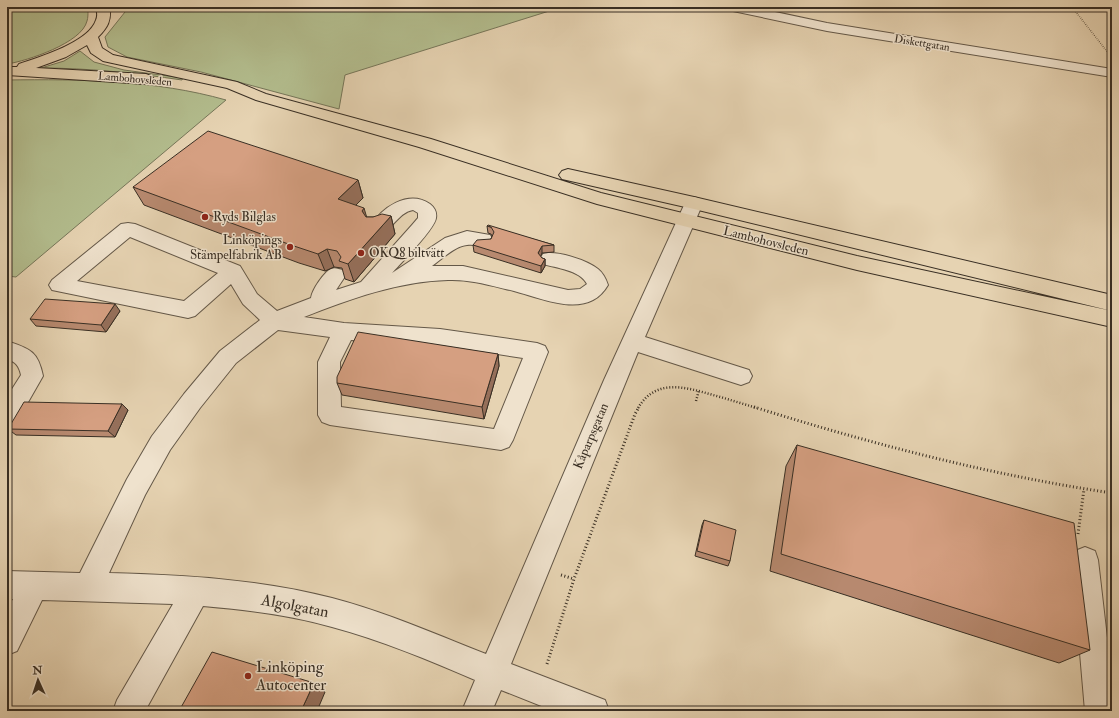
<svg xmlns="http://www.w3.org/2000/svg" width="1119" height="718" font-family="'IM FELL Double Pica',serif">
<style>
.green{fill:#b3bd8e;stroke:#767659}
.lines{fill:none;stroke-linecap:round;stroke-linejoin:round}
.minor-casing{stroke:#645848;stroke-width:2}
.major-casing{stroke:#392f24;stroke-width:2}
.path-far2{stroke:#392f24;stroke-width:1.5;stroke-dasharray:0.5 1.5;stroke-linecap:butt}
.path-far1{stroke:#392f24;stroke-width:2.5;stroke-dasharray:1 2;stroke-linecap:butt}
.path{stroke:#392f24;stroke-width:3;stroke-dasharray:1 2.5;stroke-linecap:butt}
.minor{fill:#efe2cd;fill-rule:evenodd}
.major{fill:#e6d3b2;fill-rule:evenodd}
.wall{fill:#b7896f;stroke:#392f24}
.shaded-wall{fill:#956f5a;stroke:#392f24}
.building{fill:#d59f81;stroke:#392f24}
.poi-dot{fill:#8f2418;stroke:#efe2cd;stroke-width:1.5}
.labels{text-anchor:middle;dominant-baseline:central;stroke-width:3;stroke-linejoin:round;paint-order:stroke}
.far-street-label{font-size:11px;fill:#392f24;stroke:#efe2cd}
.poi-label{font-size:13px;fill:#392f24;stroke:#efe2cd;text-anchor:start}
.street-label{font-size:13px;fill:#392f24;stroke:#efe2cd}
.near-street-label{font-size:16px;fill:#392f24;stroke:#efe2cd}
.near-poi-label{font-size:16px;fill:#392f24;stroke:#efe2cd;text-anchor:start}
</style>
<rect width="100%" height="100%" fill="#e6d3b2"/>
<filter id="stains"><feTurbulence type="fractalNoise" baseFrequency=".005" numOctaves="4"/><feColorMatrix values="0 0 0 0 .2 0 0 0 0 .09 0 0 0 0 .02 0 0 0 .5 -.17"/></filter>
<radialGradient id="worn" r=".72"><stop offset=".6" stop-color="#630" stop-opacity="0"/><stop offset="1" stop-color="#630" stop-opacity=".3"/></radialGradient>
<path class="green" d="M7 7H84L88 11C88 14 88 18 87 21 82 43 27 61 7 64Z
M129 7H562L345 75 339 109 201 72 127 57 108 47 105 37Z
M80 51 94 62 124 70 183 78 182 80C135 73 88 68 41 68L64 61Z
M7 80C81 79 155 80 226 100L16 277 7 276Z"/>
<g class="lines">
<defs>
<path id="minor" d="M726 7H752L827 23 1112 69V77L827 31 733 11 728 10Z
M694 197 700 199 703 203 645 337 749 370 752 376 749 382 741 385 638 352 511 664 605 700 609 711H554L501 690 492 711H462L475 680C428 660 381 640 332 627 290 615 247 610 203 606L145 711H113L117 700 173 604 42 600 17 651 7 655V610L13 599H7V571L80 573 127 479 152 436 184 394 220 351 260 320 243 304 231 284 195 316 188 318 52 290 49 285 52 280 121 224 128 223 135 224 240 266 257 294 277 311 311 298C312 290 324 272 331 269 335 267 338 269 343 270L346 275 336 290 361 282 412 225 418 218V213L413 210C395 213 391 238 371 233L369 228C381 208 408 189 430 204 435 208 437 212 436 218 435 229 401 263 392 273L445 238 467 231 490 235 493 240 490 245C482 247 475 244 467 245 455 246 442 259 432 266H463L568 290 580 289 587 284C580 270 556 268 543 264L540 259 543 254C556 250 587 260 598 269 603 273 606 279 608 285 588 320 544 299 514 291 493 286 470 279 448 280 399 281 350 299 304 317L344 323 440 329 537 343 545 346 548 352 513 440 509 447 501 450 330 425 322 422 318 415V362L330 337 278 330 236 363 200 408 170 450 145 495 109 573C183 575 259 579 332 598 385 612 435 634 486 654L604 380 685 203 688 199ZM130 237 218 273 184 301 77 281ZM351 340 440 345 523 358 494 429 341 407 340 362Z
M7 341C30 349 38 351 43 376L15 425 7 428V397L21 375C19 366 16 362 7 359Z
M1085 547 1095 551 1098 560 1112 681V711H1085L1072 560 1075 551Z"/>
<path id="major" d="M96 7H110C111 21 108 27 98 37L102 48 113 55 237 82 266 94 431 139 601 193 857 256 1112 311V327L857 270 597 204 419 147 256 100 227 88 103 61 91 53 87 45 66 57 36 68 146 74 151 76 154 79 151 82 146 84 7 75V67H17L19 64C40 57 89 42 96 20 98 16 97 11 96 7Z
M568 169 694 197 1112 295V311L694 209 562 179 559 175 562 171Z"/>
</defs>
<use href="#minor" class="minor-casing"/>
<use href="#major" class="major-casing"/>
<path class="path-far2" d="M1072 7 1109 54"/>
<path class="path-far1" d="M696 401 699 390
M638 408C656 378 685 387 713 395 728 399 743 404 757 408"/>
<path class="path" d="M754 407C872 444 990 475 1112 493
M1078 534 1084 489
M561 575 574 579
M547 664 574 579 635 414 639 407"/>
<use href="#minor" class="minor"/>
<use href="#major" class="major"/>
</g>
<path class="wall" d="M358 180 363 198 356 205 367 217H373L391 216 395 234 354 282 345 279 342 268 334 267 325 271 299 263 144 205 133 187Z
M487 226 554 245V252L542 253 540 256 542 258 545 259V266L541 273 474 252 473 245 491 239 492 236 491 234 488 233Z
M120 311 106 332 36 326 30 319Z
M498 354 499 366 484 419 342 395 337 383Z
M122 404 128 410 115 437 16 435 8 429Z
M797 445 1090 650 1059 663 770 571 786 466Z
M704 520 730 561 728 566 695 556 702 525Z"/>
<path class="shaded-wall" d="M358 180 363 198 344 217 338 199Z
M364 208 369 225 362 211Z
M391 216 395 234 354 282 348 264Z
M542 246V253L539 260 538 253Z
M327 249 334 267 325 271 318 254Z
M545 259V266L541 273V266Z
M115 304 120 311 106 332 101 325Z
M498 354 499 366 484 419 482 407Z
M122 404 128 410 115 437 108 431Z
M314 683 325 692 317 711H301Z"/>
<path class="building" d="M208 131 358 180 338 199 364 208 362 211 366 217H373L382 214 391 216 348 264 339 261 341 257 337 251 327 249 318 254 291 245 133 187Z
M488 225 554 245 542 246 538 253 542 258 545 259 541 266 473 245 477 240 491 239 494 232 491 227 487 226Z
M45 299 115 304 101 325 30 319Z
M358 332 498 354 482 407 337 383V377Z
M24 402 122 404 108 431 8 429Z
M797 445 1074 523 1090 650 781 554Z
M704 520 736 530 730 561 697 551Z
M212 652 314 683 301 711H179Z"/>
<g class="poi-dot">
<circle cx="205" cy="217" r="4"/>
<circle cx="290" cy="247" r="4"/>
<circle cx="361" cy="253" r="4"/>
<circle cx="248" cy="676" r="4"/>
</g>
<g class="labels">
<g class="far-street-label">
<text transform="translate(922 43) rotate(9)">Diskettgatan</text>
<text transform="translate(135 79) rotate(5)">Lambohovsleden</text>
</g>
<g class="poi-label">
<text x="213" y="217">Ryds Bilglas</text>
<text x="282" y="240" text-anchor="end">Linköpings<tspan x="282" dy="15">Stämpelfabrik AB</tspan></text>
<text x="369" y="253">OKQ8 biltvätt</text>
</g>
<g class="street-label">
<text transform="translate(766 241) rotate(14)">Lambohovsleden</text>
<text transform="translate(591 436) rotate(-67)">Kåparpsgatan</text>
</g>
<g class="near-street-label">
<text transform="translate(295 606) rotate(11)">Algolgatan</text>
</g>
<g class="near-poi-label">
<text x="256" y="667">Linköping<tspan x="256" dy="18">Autocenter</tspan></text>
</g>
</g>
<rect width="1119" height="718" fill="none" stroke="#e6d3b2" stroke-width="24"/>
<rect x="8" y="8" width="1103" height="702" fill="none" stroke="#392f24" stroke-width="2"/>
<rect x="12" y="12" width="1095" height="694" fill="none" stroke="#392f24"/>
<g transform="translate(38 680) rotate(357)" stroke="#efe2cd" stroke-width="3" paint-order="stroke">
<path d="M0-3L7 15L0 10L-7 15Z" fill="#392f24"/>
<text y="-6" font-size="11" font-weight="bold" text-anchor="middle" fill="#392f24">N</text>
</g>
<rect width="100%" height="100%" filter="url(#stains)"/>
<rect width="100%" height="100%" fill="url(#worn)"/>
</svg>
